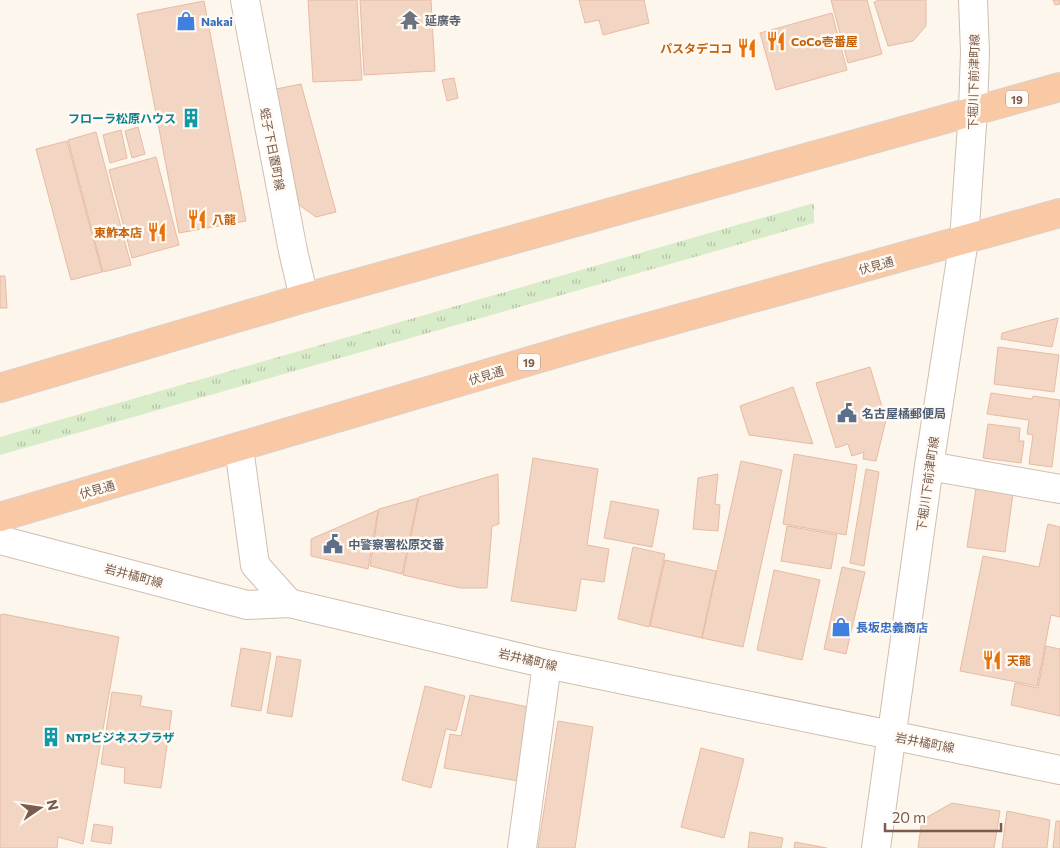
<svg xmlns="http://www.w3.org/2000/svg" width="1060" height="848" font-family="Commissioner,'Noto Sans JP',sans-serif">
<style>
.grass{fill:url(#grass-tufts)}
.building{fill:#f3d5c3;stroke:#e6bba3}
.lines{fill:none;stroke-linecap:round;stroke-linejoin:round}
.minor-casing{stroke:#d1beb0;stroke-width:30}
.tertiary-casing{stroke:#d1beb0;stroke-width:30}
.trunk-casing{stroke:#dad1cd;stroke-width:30}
.minor{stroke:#fff;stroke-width:28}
.tertiary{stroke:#fff;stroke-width:28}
.trunk{stroke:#f9c8a4;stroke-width:28}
.labels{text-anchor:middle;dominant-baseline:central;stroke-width:5;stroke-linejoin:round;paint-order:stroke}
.shield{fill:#fffaf3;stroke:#a28b7f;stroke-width:1}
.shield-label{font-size:11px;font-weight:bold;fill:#7a5c4d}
.worship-label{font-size:12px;font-weight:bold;fill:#5b616d;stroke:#fffaf3;text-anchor:start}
.shop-label{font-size:12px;font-weight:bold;fill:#366cbe;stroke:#fffaf3;text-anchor:start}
.food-label{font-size:12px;font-weight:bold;fill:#c56008;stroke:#fffaf3;text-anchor:start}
.street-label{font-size:12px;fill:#7a5c4d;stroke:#fffaf3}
.culture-label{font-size:12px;font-weight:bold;fill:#0d838f;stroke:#fffaf3;text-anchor:end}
.service-label{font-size:12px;font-weight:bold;fill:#4e5e75;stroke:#fffaf3;text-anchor:start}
</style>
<defs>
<pattern id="grass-tufts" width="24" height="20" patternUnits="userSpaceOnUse" patternTransform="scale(1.25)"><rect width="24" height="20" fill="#d8ecc9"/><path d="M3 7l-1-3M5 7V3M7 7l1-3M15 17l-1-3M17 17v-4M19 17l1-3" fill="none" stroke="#b4c2a5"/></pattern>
</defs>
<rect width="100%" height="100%" fill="#fdf6ec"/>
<path class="grass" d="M814 203V223L0 455V437Z"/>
<path class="building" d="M308 0H357L362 80 313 82Z
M360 0H431L435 71 364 75Z
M579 0H644L649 23 603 35 599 20 585 23Z
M831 0H867L882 54 848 63Z
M879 0H926V26L913 41 888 46 874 2Z
M1053 0H1060V4L1055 5Z
M204 1 246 221 179 233 137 14Z
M832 13 847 70 776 90 760 33Z
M454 78 458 98 447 101 442 80Z
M301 84 336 212 316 217 299 205 276 89Z
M138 127 145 154 132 158 125 131Z
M121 130 127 158 110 163 103 135Z
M96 132 131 265 103 272 68 140Z
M67 141 102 272 71 280 36 149Z
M156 157 179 245 132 258 109 170Z
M0 276H5L7 308H0Z
M1058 318 1052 347 1001 339 1002 333Z
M998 347 1059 355 1054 392 994 384Z
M870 367 886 420 876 461 863 459 864 452 852 456 848 444 836 448 816 383Z
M793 387 813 444 749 435 740 406Z
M991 393 1032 399 1033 396 1060 400 1052 467 1029 464 1033 435 1027 434 1029 420 987 414Z
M988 424 1020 428 1019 441H1024L1021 463 983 458Z
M794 454 857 465 846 535 783 524Z
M533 458 598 469 587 545 609 549 604 582 581 579 576 611 511 601Z
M741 461 782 470 743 647 702 638Z
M866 469 879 472 864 566 850 563Z
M498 474 499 524 492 526 487 588H460L403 575 419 497Z
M718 474 715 504 720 505 718 531 693 529 698 478Z
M976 488 1013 494 1005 552 967 547Z
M418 498 402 574 370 566 379 509Z
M611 501 659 510 652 547 604 538Z
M378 510 368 569 311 556V539Z
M1048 524 1060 527V617L1051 615 1037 686 960 671 983 556 1039 567Z
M787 526 837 535 831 569 781 561Z
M633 547 665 554 649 627 618 619Z
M665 560 716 571 702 638 650 626Z
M842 567 865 572 846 654 824 649Z
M774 570 820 580 802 660 757 650Z
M3 614 119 637 83 844 58 837 57 848H0V615Z
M1046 646 1060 649V716L1011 705 1015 683 1038 688Z
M241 648 271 653 261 711 231 706Z
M277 656 301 660 292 717 267 713Z
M425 686 465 696 456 731 446 729 431 788 402 780Z
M112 692 142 696 140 706 172 711 161 788 124 783 125 768 101 764Z
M470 695 528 707 518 781 444 768 450 734 461 736Z
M558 721 593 727 575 848H538Z
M701 748 744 759 724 838 681 827Z
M952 803 1000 811 994 848H918L922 820Z
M1007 811 1050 820 1047 848H1002Z
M1056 821H1060V848H1053Z
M94 824 113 827 111 844 91 841Z
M750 832 783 838 781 848H748Z
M795 842 827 848H794Z"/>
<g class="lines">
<defs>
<path id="minor" d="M245 0 293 251 304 298
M239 448 255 565 289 603
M929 466 1060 489
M522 848 547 664"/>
<path id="tertiary" d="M0 540 247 605 289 603 547 664 1060 770
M876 848 929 466 964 240 973 111 975 52 973 0"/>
<path id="trunk" d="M0 388 304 298 1060 87
M0 517 598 341 1060 213"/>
</defs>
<use href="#minor" class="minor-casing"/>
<use href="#tertiary" class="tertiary-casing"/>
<use href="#trunk" class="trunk-casing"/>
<use href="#minor" class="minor"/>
<use href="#tertiary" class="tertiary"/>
<use href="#trunk" class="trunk"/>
</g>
<defs>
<symbol id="temple-bare" viewBox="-9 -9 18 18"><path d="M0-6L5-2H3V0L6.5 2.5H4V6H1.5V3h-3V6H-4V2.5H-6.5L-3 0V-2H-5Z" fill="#6b7280" stroke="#fffaf3" stroke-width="2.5" paint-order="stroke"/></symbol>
<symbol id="shop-bare" viewBox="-9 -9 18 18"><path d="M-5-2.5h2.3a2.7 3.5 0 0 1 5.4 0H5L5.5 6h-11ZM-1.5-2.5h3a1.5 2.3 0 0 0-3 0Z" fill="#3f7fe0" stroke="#fffaf3" stroke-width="2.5" paint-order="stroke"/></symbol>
<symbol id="restaurant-bare" viewBox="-9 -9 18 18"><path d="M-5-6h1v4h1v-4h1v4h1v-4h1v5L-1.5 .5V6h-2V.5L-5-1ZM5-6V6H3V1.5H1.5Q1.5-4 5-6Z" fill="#e8710a" stroke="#fffaf3" stroke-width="2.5" paint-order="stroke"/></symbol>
<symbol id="building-bare" viewBox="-9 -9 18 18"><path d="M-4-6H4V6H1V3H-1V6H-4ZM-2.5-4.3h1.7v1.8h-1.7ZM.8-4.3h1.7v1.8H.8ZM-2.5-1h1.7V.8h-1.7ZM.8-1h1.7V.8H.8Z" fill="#0f9aa8" stroke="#fffaf3" stroke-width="2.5" paint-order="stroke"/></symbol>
<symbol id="civic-bare" viewBox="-9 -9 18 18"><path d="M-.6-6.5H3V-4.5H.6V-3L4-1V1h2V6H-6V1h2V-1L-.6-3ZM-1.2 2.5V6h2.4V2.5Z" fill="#5c6f8a" stroke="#fffaf3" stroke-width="2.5" paint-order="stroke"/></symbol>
</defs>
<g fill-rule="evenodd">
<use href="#temple-bare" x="396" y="6" width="28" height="28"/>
<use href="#shop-bare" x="172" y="7" width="28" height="28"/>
<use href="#restaurant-bare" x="762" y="27" width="28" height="28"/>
<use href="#restaurant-bare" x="733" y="34" width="28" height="28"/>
<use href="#building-bare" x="177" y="104" width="28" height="28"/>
<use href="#restaurant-bare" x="183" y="205" width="28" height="28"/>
<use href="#restaurant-bare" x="143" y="218" width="28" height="28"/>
<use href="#civic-bare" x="833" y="399" width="28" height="28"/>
<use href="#civic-bare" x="319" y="530" width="28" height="28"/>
<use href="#shop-bare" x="827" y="613" width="28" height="28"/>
<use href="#restaurant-bare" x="978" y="646" width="28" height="28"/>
<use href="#building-bare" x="37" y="723" width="28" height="28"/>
</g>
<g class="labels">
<g class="shield">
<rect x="1006" y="90.5" width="22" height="17" rx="4"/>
<rect x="518" y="353.5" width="22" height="17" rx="4"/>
</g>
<g class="shield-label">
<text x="1017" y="99">19</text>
<text x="529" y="362">19</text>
</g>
<g class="worship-label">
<text x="425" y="20">延廣寺</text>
</g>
<g class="shop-label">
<text x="201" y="21">Nakai</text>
<text x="856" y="627">長坂忠義商店</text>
</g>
<g class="food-label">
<text x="791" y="41">CoCo壱番屋</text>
<text x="732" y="48" text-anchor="end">パスタデココ</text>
<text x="212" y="219">八龍</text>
<text x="142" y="232" text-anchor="end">東鮓本店</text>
<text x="1007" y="660">天龍</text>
</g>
<g class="street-label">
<text transform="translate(973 82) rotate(-89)">下堀川下前津町線</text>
<text transform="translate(273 149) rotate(79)">蛭子下日置町線</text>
<text transform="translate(876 265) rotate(-15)">伏見通</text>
<text transform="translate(486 375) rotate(-17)">伏見通</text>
<text transform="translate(927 484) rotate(-82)">下堀川下前津町線</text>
<text transform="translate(97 489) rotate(-16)">伏見通</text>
<text transform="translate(134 575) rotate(15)">岩井橘町線</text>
<text transform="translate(528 659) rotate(13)">岩井橘町線</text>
<text transform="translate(925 742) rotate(11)">岩井橘町線</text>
</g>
<g class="culture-label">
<text x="176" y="118">フローラ松原ハウス</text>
<text x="66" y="737" text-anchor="start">NTPビジネスプラザ</text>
</g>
<g class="service-label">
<text x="862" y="413">名古屋橘郵便局</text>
<text x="348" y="544">中警察署松原交番</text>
</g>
</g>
<g transform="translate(40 808) rotate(77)" stroke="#fffaf3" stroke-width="4" paint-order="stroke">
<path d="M0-4L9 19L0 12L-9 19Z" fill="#7a5c4d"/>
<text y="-8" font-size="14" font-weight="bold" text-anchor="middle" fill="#7a5c4d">N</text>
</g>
<path d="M885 823v8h116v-8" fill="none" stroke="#7a5c4d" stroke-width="2.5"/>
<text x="892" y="823" font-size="15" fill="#7a5c4d" stroke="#fffaf3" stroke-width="4" paint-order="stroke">20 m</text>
</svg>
